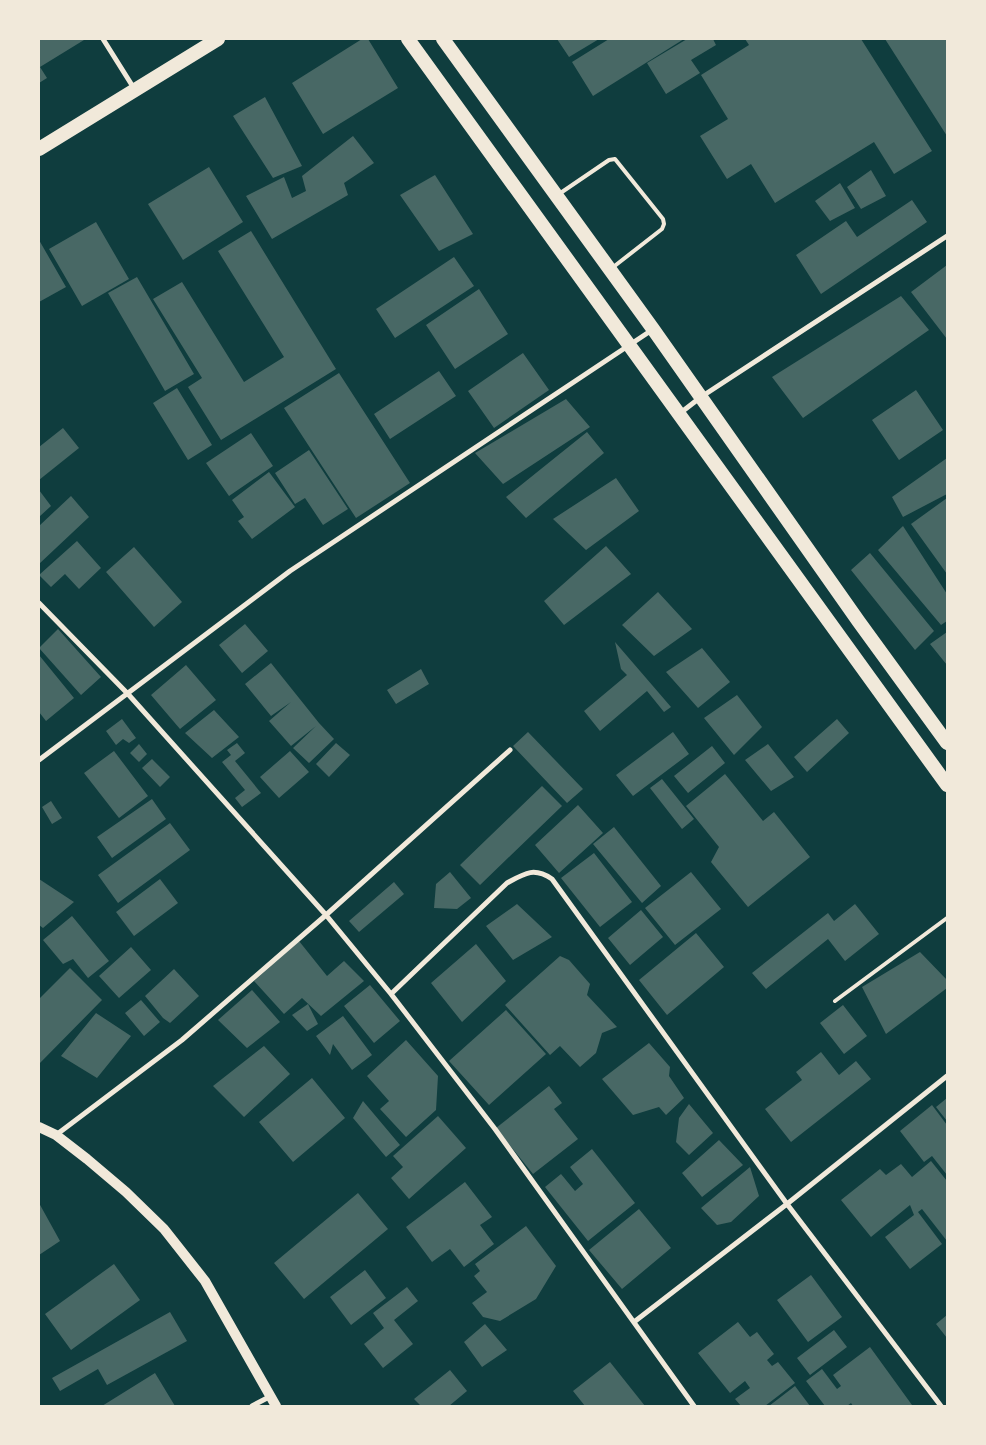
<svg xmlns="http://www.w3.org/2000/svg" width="986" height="1445" font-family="Merriweather,serif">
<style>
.building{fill:#486865}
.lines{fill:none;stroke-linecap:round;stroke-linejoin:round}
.service{stroke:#f1e9da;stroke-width:4}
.minor{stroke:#f1e9da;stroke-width:5}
.secondary{stroke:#f1e9da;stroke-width:10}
.trunk{stroke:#f1e9da;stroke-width:14}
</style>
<rect width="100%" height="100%" fill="#0f3d3e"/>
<path class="building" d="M39 39H83L84 40 40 67 47 78 39 83Z
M362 39H368L398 88 323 134 292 83Z
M557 39H599L569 57Z
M609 39H684L593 96 572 62Z
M687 39H713L716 45 691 60 700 73 666 94 647 63Z
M745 39H861L932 151 894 174 874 142 775 203 751 164 727 179 700 136 728 119 701 75 749 45Z
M885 39H947V136Z
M265 97 302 166 273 178 233 116Z
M353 136 374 163 344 183 348 195 272 239 246 196 284 177 292 198 306 191 302 176Z
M209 167 243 222 183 260 148 204Z
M871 170 886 196 861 209 847 187Z
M435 175 473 234 439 251 400 195Z
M840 183 855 208 830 221 815 201Z
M912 200 927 222 821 294 796 255 846 221 857 237Z
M96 222 129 279 82 306 49 249Z
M251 231 336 369 221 440 188 387 202 378 153 299 182 282 244 382 284 357 218 251Z
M39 240 66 287 39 302Z
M454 257 474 286 395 338 376 309Z
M947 265V339L911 292Z
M137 277 194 374 165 391 108 293Z
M479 289 508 334 455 369 426 325Z
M901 296 929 330 803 418 772 377Z
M523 353 549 390 494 428 468 391Z
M439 371 456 396 390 439 374 414Z
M339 373 410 483 356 518 284 408Z
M177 388 212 445 188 460 153 403Z
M916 390 943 430 899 460 872 420Z
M566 399 590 427 503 484 475 453Z
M63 428 79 448 39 480V447Z
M587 432 604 453 526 518 506 497Z
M251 433 273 466 229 496 206 463Z
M309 450 348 509 323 525 305 498 295 504 275 473Z
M947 458V494L903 517 892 497Z
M269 472 295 507 252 539 238 521 244 517 232 500Z
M616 478 639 511 586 550 553 519Z
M39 490 51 506 39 517Z
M71 496 89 517 39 564V526Z
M947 498V574L911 524Z
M903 526 947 594V621L941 625 878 550Z
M77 541 101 568 79 589 65 574 51 587 39 575Z
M606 546 631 574 564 625 544 601Z
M134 547 182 602 154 627 106 572Z
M870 553 934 631 915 650 851 570Z
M658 592 692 629 654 656 622 625Z
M245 624 268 651 242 673 219 645Z
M58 629 101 677 81 695 39 648Z
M947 632V665L930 644Z
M615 642 671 707 664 712 647 691 600 731 584 711 627 675 621 669Z
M702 648 730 682 698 708 666 672Z
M39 655 74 698 46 721 39 712Z
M271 663 319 723 334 739 309 763 293 748 316 726 291 746 269 721 291 702 271 716 245 684Z
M186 665 216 700 180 729 151 695Z
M421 669 429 684 396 704 387 690Z
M737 695 762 727 734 755 704 718Z
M214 710 239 737 212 758 185 733Z
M122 719 136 738 129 743 123 739 116 745 106 731Z
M837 719 849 733 807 772 794 757Z
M528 732 583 789 567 803 513 746Z
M673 732 689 754 633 796 616 775Z
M237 743 245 753 235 761 261 793 242 807 235 798 245 790 222 762 231 755 227 750Z
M336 743 350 755 329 777 316 764Z
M139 744 147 754 139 762 130 753Z
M768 744 794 777 771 791 745 760Z
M712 746 725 763 688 793 674 776Z
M114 751 148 796 119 818 84 773Z
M290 751 309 772 279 798 260 777Z
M152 759 170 777 160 787 142 768Z
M725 774 763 821 774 812 810 857 748 907 711 862 719 847 686 806Z
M662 779 694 819 682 829 650 788Z
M542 786 562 806 480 885 460 865Z
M152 799 166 819 112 858 97 837Z
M51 801 62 818 52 824 42 807Z
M578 805 603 833 559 873 535 845Z
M170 823 190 850 118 903 98 875Z
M614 827 661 886 642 903 593 844Z
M594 853 632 902 600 927 561 878Z
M450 872 471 898 457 909 434 908 436 884Z
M691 872 721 909 675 945 645 908Z
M39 879 74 902 43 928 39 925Z
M160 879 178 903 134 936 116 912Z
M394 882 404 894 359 932 349 921Z
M517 904 552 937 513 960 486 926Z
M855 904 879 934 845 961 828 939 766 989 752 973 828 913 834 921Z
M641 910 663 937 630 965 608 938Z
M72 916 109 961 88 978 73 959 63 964 43 940Z
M696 933 724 967 667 1015 639 980Z
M299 941 327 976 344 961 364 981 321 1016 302 998 284 1014 254 981Z
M476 944 506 981 462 1022 431 983Z
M131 947 151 970 119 998 99 976Z
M920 952 947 980V988L886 1034 862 987Z
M560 956 569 960 590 984 587 995 617 1027 602 1033 596 1053 580 1067 560 1046 550 1055 505 1005Z
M70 968 102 1000 39 1064V999Z
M174 969 199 996 170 1023 163 1018 145 996Z
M370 985 400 1021 374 1043 344 1006Z
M252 990 280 1022 247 1048 218 1020Z
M141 1000 160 1022 144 1036 125 1013Z
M308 1004 318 1024 307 1031 292 1015Z
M843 1005 867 1036 844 1054 820 1023Z
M506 1010 546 1054 489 1105 449 1061Z
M96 1013 131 1036 97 1078 61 1056Z
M343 1016 372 1055 352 1070 333 1044 330 1055 316 1036Z
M406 1040 438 1076 436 1110 406 1137 380 1109 389 1101 367 1076Z
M649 1043 670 1067 669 1076 684 1098 666 1115 659 1107 633 1115 602 1079Z
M264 1046 290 1074 244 1117 213 1086Z
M821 1052 839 1075 856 1061 871 1079 791 1142 765 1109 802 1080 796 1072Z
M312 1078 345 1118 293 1162 259 1122Z
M549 1086 562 1103 554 1109 578 1139 533 1174 496 1128Z
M947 1098V1121L936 1107Z
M363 1101 400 1145 386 1157 353 1118Z
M689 1104 713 1133 689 1155 676 1142 679 1118Z
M932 1105 947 1125V1175L932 1156 924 1162 900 1131Z
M438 1116 466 1148 409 1199 391 1178 403 1167 393 1156Z
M719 1140 743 1165 702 1197 682 1173Z
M592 1149 635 1203 588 1241 545 1187 561 1174 575 1191 583 1184 570 1167Z
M931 1161 947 1181V1241L922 1209 918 1212 942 1244 910 1269 885 1237 914 1215 910 1205 871 1237 841 1200 880 1169 886 1175 901 1164 912 1177Z
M750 1167 759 1196 731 1222 717 1225 701 1208Z
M465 1182 492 1217 480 1225 494 1244 464 1267 450 1249 432 1262 406 1227Z
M358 1193 388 1229 304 1299 274 1263Z
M39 1203 60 1241 39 1255Z
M639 1209 671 1248 622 1289 589 1250Z
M526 1226 556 1266 536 1299 500 1321 483 1317 472 1303 487 1292 474 1276 480 1271 475 1264Z
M114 1264 140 1300 71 1350 45 1314Z
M365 1270 386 1298 351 1325 330 1297Z
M811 1275 842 1317 808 1342 777 1300Z
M407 1287 418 1301 394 1320 413 1344 383 1368 364 1344 384 1328 373 1313Z
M170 1312 187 1341 107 1385 98 1369 60 1391 52 1378Z
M947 1315V1338L936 1324Z
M738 1322 750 1337 757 1332 774 1354 767 1360 772 1366 778 1362 795 1383 765 1406H741L735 1399 750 1388 745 1381 730 1393 698 1353Z
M485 1324 507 1350 482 1367 464 1342Z
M834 1330 847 1347 810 1375 797 1358Z
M870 1347 912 1405 910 1406H853L851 1403 847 1406H825L806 1381 822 1369 837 1389 841 1386 833 1375Z
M610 1362 645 1406H585L573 1391Z
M450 1370 467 1391 449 1406H421L414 1399Z
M155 1373 175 1406H102Z
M795 1386 810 1406H769Z"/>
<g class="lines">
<path class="service" d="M559 194 609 160 615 159 663 219 664 224 662 229 612 268
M835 1001 947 918"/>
<path class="minor" d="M103 39 135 90
M679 414 701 397 947 236
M39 603 128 694 326 915 391 994 495 1129 694 1406
M39 760 290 571 652 330
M391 994 507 883C525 873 534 867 552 879L787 1204 634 1322
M56 1135 182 1040 326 915 510 750
M252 1406 271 1396
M941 1406 787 1204 947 1076"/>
<path class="secondary" d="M39 1127 56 1135 87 1159 126 1192 164 1229 205 1281 276 1406"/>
<path class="trunk" d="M408 39 947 785
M443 39 653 329 859 622 947 743
M39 149 218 39"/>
</g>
<rect width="986" height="1445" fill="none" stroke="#f1e9da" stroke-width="80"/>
</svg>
